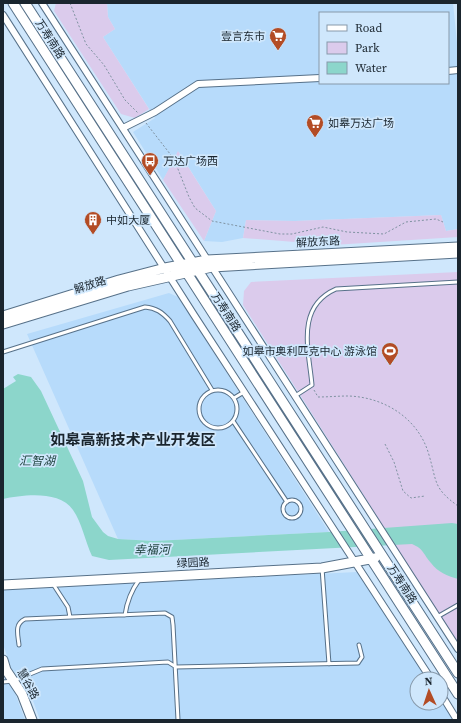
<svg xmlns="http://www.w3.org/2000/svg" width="461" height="723" font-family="'Source Serif 4','Noto Sans SC',serif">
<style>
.built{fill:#b7dbfb;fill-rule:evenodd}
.green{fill:#dbcbec}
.water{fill:#8cd6cb}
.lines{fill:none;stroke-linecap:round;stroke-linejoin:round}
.lane-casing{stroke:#577189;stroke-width:5}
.street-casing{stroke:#577189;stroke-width:8}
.secondary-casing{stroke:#577189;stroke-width:11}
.path{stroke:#7f92a1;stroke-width:1;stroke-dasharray:2 2;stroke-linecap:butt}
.lane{stroke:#fff;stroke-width:3}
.street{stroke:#fff;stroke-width:6}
.secondary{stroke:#fff;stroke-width:9}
.labels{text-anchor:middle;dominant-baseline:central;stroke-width:3.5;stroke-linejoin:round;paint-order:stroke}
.poi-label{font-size:11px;fill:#1a252e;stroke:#cfe7fc;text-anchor:start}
.street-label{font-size:11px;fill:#1a252e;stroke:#cfe7fc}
.water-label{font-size:12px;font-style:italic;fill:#1c3f3b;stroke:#cfe7fc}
.district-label{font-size:15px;font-weight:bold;fill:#1a252e;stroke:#cfe7fc}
</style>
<rect width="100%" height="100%" fill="#cfe7fc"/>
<path class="built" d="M107 3H453L458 52V229L446 231 441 215 295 221 246 220 243 238 222 242 204 241 216 211 179 152 163 180 133 132 155 118 103 37 115 29 108 17ZM320 13H448V83H320Z
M169 293 178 297 329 532 154 541 118 539 27 334Z
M357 572 427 679H417V703H441V701L453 720H40L29 690 11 668 3 644V589Z
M3 677 14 690 25 720H3Z"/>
<path class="green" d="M56 3H107L108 17 115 29 103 37 149 109 135 118 121 114 54 11Z
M178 151 216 211 204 241 163 180Z
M441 215 446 231 458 229V237L333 245 243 238 246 220 295 221Z
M458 272V644L243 305 244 291 251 282Z"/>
<path class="water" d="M18 374 31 377 41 391 83 481 92 517 103 532 108 536 118 539 154 541 329 532 452 523 458 524V579C447 576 438 572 431 563 423 554 424 549 412 544L109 560 92 556C85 541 82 523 73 510 59 490 23 495 3 499V389L16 381 13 377Z"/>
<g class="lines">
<defs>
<path id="lane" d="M3 352 145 307C156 308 162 312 170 321L212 390
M199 409a19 19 0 1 1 38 0a19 19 0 1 1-38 0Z
M295 396 312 385C309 351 295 307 336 289L458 282
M234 398 244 392
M233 421 287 502
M283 509a9 9 0 1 1 18 0a9 9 0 1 1-18 0Z
M322 568 329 664
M53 584 68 607 70 617
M125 615C127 601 131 591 139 580
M437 617 458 605
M19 645C18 635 14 624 25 619L165 613 172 617 173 625 178 720
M3 682 13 681 42 669 168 662 176 667 358 663 362 657 359 645"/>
<path id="street" d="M42 3 458 649
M3 15 194 315 431 679
M448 71 458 70
M123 128 155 112 198 84 320 78
M441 694 457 720"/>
<path id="secondary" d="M13 3 458 694
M25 3 458 673
M3 316 119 280 165 268 207 260 458 247
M3 324 128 286 212 267 458 253
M3 585 322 568 375 558
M3 660 6 670 22 694 32 720"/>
</defs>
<use href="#lane" class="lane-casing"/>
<use href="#street" class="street-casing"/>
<use href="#secondary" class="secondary-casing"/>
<path class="path" d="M70 3 86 44 104 65 125 100 138 113
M146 123 174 159 189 197 195 208 212 221 280 234H292L323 227 347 232 384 234 406 222 436 219 443 222
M314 390 318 397C328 397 338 396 348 396 385 397 419 419 429 455 437 482 433 488 458 506
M385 444 394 462 403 491 411 498 425 496"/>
<use href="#lane" class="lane"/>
<use href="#street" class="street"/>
<use href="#secondary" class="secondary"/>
</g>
<defs>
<symbol id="supermarket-pin" viewBox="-11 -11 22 30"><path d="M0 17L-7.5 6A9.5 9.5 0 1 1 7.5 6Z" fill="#b34c25" stroke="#cfe7fc"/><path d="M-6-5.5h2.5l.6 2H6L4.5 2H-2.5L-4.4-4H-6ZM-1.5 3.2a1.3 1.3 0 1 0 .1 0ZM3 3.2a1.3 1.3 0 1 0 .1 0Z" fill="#fff"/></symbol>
<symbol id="bus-pin" viewBox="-11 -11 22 30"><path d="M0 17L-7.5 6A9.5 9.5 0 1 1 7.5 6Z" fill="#b34c25" stroke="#cfe7fc"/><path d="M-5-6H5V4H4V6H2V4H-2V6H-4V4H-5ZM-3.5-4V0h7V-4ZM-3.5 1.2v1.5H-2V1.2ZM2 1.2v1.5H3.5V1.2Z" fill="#fff"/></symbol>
<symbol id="building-pin" viewBox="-11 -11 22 30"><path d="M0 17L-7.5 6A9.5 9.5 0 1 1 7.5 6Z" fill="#b34c25" stroke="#cfe7fc"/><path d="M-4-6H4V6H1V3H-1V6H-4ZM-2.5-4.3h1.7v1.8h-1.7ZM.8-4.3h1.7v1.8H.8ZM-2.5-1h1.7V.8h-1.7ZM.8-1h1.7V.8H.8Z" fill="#fff"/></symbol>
<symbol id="stadium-pin" viewBox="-11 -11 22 30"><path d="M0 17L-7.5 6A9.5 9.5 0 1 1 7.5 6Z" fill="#b34c25" stroke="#cfe7fc"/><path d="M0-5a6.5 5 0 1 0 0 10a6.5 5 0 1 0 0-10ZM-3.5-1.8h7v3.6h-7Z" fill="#fff"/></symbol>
</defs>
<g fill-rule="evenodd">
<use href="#supermarket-pin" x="268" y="26" width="20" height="27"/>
<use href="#supermarket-pin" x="305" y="113" width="20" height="27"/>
<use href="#bus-pin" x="140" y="151" width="20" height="27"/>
<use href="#building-pin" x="83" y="210" width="20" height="27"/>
<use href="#stadium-pin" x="380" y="341" width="20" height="27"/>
</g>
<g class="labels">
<g class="poi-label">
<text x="265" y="36" text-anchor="end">壹言东市</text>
<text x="328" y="123">如皋万达广场</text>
<text x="163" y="161">万达广场西</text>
<text x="106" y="220">中如大厦</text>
<text x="377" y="351" text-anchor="end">如皋市奥利匹克中心 游泳馆</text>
</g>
<g class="street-label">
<text transform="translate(50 39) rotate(57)">万寿南路</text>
<text transform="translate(318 242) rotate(-3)">解放东路</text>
<text transform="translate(90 285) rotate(-17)">解放路</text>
<text transform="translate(226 312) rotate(57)">万寿南路</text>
<text transform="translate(193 563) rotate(-3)">绿园路</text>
<text transform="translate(402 584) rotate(57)">万寿南路</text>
<text transform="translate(28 684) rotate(61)">慧谷路</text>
</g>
<g class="water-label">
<text x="37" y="461">汇智湖</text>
<text transform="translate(152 550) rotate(-1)">幸福河</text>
</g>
<g class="district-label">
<text x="133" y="439">如皋高新技术产业开发区</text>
</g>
</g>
<rect width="461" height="723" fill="none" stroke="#1a252e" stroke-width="8"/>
<rect x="319" y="12" width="130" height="72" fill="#cfe7fc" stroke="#8799aa"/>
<rect x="327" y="25" width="20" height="6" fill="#ffffff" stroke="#8799aa"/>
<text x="355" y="32" font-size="12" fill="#1a252e">Road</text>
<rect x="327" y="42" width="20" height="12" fill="#dbcbec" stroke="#8799aa"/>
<text x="355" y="52" font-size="12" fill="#1a252e">Park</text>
<rect x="327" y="62" width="20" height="12" fill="#8cd6cb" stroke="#8799aa"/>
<text x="355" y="72" font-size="12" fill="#1a252e">Water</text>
<g transform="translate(429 691) rotate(357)"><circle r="19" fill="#cfe7fc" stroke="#8799aa"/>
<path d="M0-3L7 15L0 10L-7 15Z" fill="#b34c25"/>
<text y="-6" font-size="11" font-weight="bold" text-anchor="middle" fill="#1a252e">N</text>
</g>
</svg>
